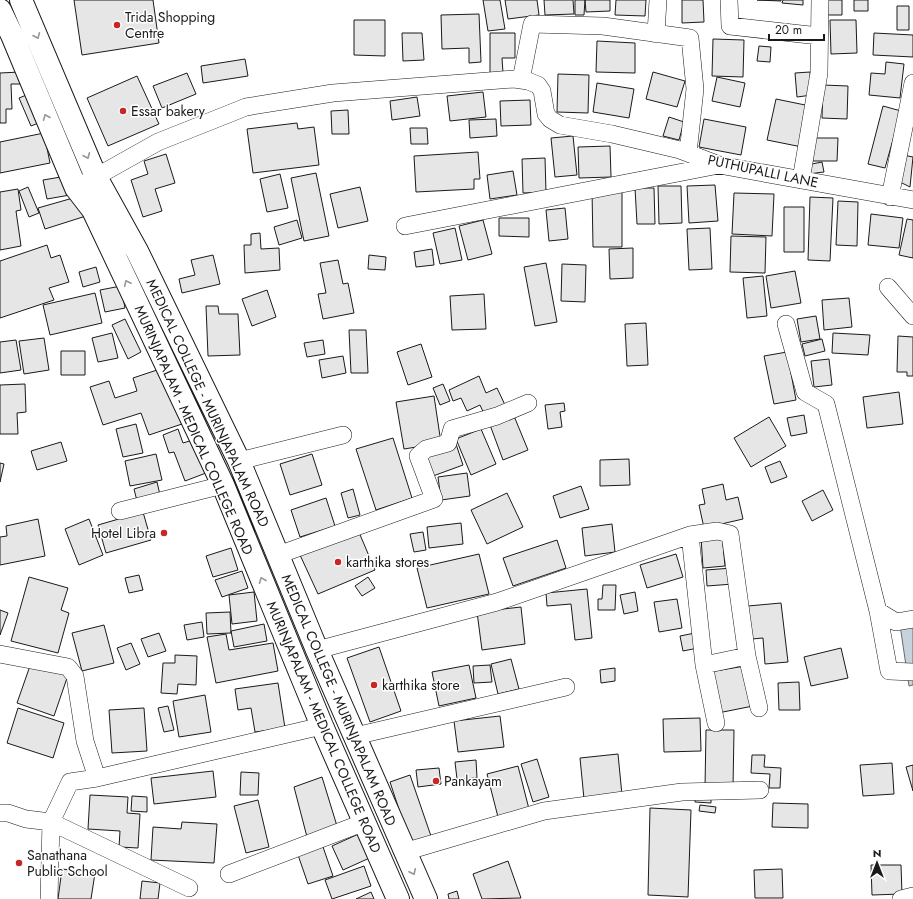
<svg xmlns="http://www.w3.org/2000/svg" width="913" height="899" font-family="Jost,sans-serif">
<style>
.water{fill:#c6d2dc;stroke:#6a6a6a}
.building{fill:#e6e6e6;stroke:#1a1a1a}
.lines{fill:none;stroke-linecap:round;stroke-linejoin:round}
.minor-casing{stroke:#1a1a1a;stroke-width:18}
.primary-casing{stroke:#1a1a1a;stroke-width:24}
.minor{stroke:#fff;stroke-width:17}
.primary{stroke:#fff;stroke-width:22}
.oneway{stroke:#989898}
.poi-dot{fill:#c62828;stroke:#fff;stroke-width:1.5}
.labels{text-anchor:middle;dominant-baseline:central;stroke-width:3;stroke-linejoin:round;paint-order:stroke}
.poi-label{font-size:14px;fill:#1a1a1a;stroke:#fff;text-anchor:start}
.street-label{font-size:14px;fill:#1a1a1a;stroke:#fff}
</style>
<rect width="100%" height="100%" fill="#fff"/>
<path class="water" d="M913 623V685L909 686 900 625Z"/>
<path class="building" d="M74 0H153L159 43 82 55Z
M483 0H500L505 29 488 31Z
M505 0H537L539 15 508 19Z
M544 0H573L574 14 545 15Z
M575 0H585L584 15H575Z
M585 0H610V11L586 12Z
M616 0H646L645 16 615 15Z
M682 0H703L704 22 682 23Z
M757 0H781V1Z
M783 0H803V5L782 3Z
M823 0H842V15H823Z
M854 0H868V11H854Z
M897 6H909V30H897Z
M479 14 481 62 469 63V48L442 49 441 15Z
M354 20H385V56L354 55Z
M830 20H856L857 53 831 54Z
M402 33H422L424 60 403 61Z
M490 33H515V58H502L503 73 490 74Z
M874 33 913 35V57L873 55Z
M713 39 744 40 743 77 712 76Z
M597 41 635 43V73L596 72Z
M759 46 771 47 770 62 757 61Z
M245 59 248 76 203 83 201 66Z
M886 62 904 64 900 98 869 95 871 73 885 74Z
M20 72V84H11L12 109H6V123H0V73Z
M653 72 685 81 677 107 646 99Z
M810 72 812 95 797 97 795 73Z
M187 73 196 94 162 108 153 86Z
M558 74 589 75 588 113 557 112Z
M137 76 159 124 108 146 87 98Z
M717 77 745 83 740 107 712 101Z
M597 83 634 89 629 118 593 112Z
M823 85 848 86 847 119 822 118Z
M34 92 46 120 31 126 19 98Z
M483 92 486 117 450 121 447 96Z
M417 97 420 116 392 120 390 101Z
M776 99 810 106 802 147 767 140Z
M530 100 531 125 501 126 500 101Z
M883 106 901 111 885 168 868 164Z
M348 110 349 134H332L331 111Z
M669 117 684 122 679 140 663 136Z
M496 119 497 136 470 138 469 120Z
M704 119 746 127 741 155 699 147Z
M297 123 298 129 314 127 319 165 253 173 247 129Z
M410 128H427L428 144H411Z
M44 133 50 163 0 173V142Z
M573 136 577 175 555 177 551 138Z
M812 138H838L837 161H811Z
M610 146 611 177 579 178 578 147Z
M478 152 480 179H474V189L416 192 414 156Z
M166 154 175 183 155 189 162 211 143 217 131 180 148 174 144 161Z
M903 155 913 157 910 187 900 182Z
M545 158 546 192 523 193 522 159Z
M822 162 824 172 808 174 807 165Z
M513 171 517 195 490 199 487 175Z
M316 173 329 236 304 241 291 178Z
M280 174 288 208 267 212 260 179Z
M67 176 70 195 47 199 43 180Z
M715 185 718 221 689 223 687 186Z
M658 186H681L682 223 659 224Z
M28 187 39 213 29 217 19 191Z
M360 187 368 221 338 228 330 194Z
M635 188H654L655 224H637Z
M18 189 21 210 16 211 21 246 0 250V192Z
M622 189V247H593L592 190Z
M734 193 774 194 772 236 732 234Z
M80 196 86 216 45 229 38 208Z
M810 197 833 198 830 261 808 260Z
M838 201 858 202 857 246 836 245Z
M784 207H804V252H784Z
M565 208 568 239 549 241 546 210Z
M871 214 903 218 899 248 868 245Z
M499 218H529V237L499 236Z
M907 219 913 220V258L899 255Z
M297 220 302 238 279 245 274 227Z
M483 220 492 254 468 260 459 226Z
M455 228 462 260 440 264 433 233Z
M710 228 712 269 689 270 687 229Z
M260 233 261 249 279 248 280 270 245 273 244 245H251V234Z
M731 236 766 237 765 273 730 272Z
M47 245 51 258 60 255 69 282 49 288 54 300 0 318V261Z
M633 248V278L610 279 609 249Z
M432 249 434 265 416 267 414 252Z
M213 255 220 284 182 293 179 279 195 275 191 260Z
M369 255 386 257 385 270 368 269Z
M338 260 343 284 348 283 354 313 323 319 318 294 326 293 320 263Z
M546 263 557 322 535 326 524 267Z
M562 264 586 265 585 302 561 301Z
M96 267 100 282 83 287 79 272Z
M795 271 801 303 771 308 766 276Z
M763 276 767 316 747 318 743 278Z
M121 286 125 308 105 312 100 290Z
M267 290 276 317 252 326 242 299Z
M95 293 102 323 50 335 43 305Z
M484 294 486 329 452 330 450 296Z
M849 298 852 327 824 330 822 300Z
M206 306H218L219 314H238L240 355 208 356Z
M816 316 820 339 801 342 797 319Z
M125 319 141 352 128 359 112 325Z
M646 323 648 365 627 366 625 324Z
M349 330H366L368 373H351Z
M112 333 118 358 98 362 92 338Z
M833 333 870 335 868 355 832 353Z
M898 336 913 337V376H907V372H897Z
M44 338 49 370 24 374 19 341Z
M822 339 825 351 805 356 802 344Z
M16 340 21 370 0 373V342Z
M323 340 325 354 307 357 304 343Z
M421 344 432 377 408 385 397 352Z
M61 351H85V375H61Z
M787 352 796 400 774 404 764 356Z
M343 356 346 373 322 378 319 360Z
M829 359 832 385 814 387 811 361Z
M163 368 182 424 149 435 141 413 103 425 90 387 109 381 115 398 137 391 133 378Z
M479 376 486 393 497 388 506 407 485 416 480 405 467 411 461 398 453 401 449 390Z
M25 384 26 412 17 413 18 434H0V385Z
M443 384 450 401 440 405 433 388Z
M899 392 903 424 867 428 863 397Z
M434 396 441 443 404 449 396 402Z
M564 403 565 411 560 412 562 427 548 429 545 405Z
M804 415 807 433 791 436 787 418Z
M514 416 528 450 503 460 490 425Z
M769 417 786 446 751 467 734 438Z
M136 424 143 453 123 457 116 429Z
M178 429 183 443 193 440 206 473 185 481 174 452 169 453 163 435Z
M481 429 496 464 471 475 456 439Z
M393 438 412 498 376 510 356 449Z
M61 442 67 461 37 470 31 451Z
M456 444 463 465 433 476 425 454Z
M156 454 162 480 130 486 125 461Z
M312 454 322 485 290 495 280 464Z
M629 459 630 485 600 486V460Z
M780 461 787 477 771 483 765 467Z
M0 463 4 464 0 482Z
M467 473 470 496 441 500 438 477Z
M157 482 160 495 137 501 134 489Z
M723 484 726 500 738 497 743 519 704 528 699 505 705 504 702 489Z
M581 486 589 509 560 518 553 496Z
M353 489 360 515 348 518 341 493Z
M823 490 833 510 812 521 802 501Z
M507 493 523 527 487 544 471 510Z
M326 498 335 526 300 537 291 510Z
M143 512 151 540 106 553 98 525Z
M38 519 45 556 0 565V537L7 536 6 526Z
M89 519 103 555 79 565 65 529Z
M461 523 463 544 429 548 427 527Z
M612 524 615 552 585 556 582 528Z
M358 530 375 570 318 594 300 555Z
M423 532 426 550 414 552 410 534Z
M722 535 725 566 703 568 701 537Z
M557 540 566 568 513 586 503 558Z
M231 548 238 570 213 577 206 556Z
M479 554 489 594 427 608 417 568Z
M676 554 683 577 647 588 640 565Z
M732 568 733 584 707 586 706 570Z
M242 571 248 588 222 597 215 580Z
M139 575 143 590 129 593 125 578Z
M29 577 68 588 61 610 69 613 58 653 11 641Z
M368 577 375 588 362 596 355 586Z
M603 585H616L615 610H598V599H602Z
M587 589 592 638 575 640 571 604 547 606 546 593Z
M254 592 257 621 232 624 229 595Z
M635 592 638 611 624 614 620 595Z
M677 599 682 628 659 632 654 602Z
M781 603 788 662 765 664 763 638 752 639 748 606Z
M521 607 525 644 482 650 477 612Z
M0 610 8 613 0 635Z
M230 612 231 633 207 634 206 613Z
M202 622 204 637 187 640 184 625Z
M264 624 267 641 234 647 231 631Z
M104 625 114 663 82 671 72 633Z
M159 633 166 651 148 657 141 639Z
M695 633 698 648 683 651 680 636Z
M226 634 229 650 273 643 278 671 216 683 207 637Z
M131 643 140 664 126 670 117 648Z
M379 647 401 711 370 722 347 658Z
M841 648 848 678 811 686 804 657Z
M175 655 197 656 196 685 178 684 177 694 161 693 163 663H175Z
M511 659 519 689 498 694 491 664Z
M31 663 68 675 54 716 17 703Z
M469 665 476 698 439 706 432 672Z
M490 665 492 682 474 683 473 666Z
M745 666 753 706 718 713 709 672Z
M615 668V681L601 683 600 670Z
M799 682 800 710H779L778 683Z
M278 683 285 728 255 732 251 708 238 710 235 689Z
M205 695 211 732 179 737 173 701Z
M168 706 174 730 164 732 158 708Z
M18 708 64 723 53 758 7 743Z
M144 708 147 751 112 753 109 710Z
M500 716 504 747 458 752 454 721Z
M700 718 701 751 664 752 663 719Z
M706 730H734L733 788H705Z
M618 754 622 795 584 799 580 758Z
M752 755H765L764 767 781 768 780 788H769L770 774 751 773Z
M537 759 549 797 533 802 521 764Z
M476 760 477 778 457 779 455 762Z
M892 763 894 794 863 796 860 765Z
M913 765V791L906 767Z
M518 766 529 809 498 817 487 774Z
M439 768 441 784 418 787 416 770Z
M213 771 216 797 154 804 151 778Z
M241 772 259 773 258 795H240Z
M410 775 432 839 411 846 390 782Z
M322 777 337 826 307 837 294 787Z
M90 795 128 797 127 813 140 814 138 848 119 847 120 831 88 829Z
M132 796 147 797V812L131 811Z
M695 796 711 797V803L695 802Z
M258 800 269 847 246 853 234 806Z
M773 803 808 804V828L772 827Z
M700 805 716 807 715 813 699 811Z
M650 808 691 810 688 897 648 895Z
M182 822 217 824 214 863 151 860 153 827 181 829Z
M363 832 374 856 343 870 332 846Z
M322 844 333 876 308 884 297 852Z
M508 861 521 898 482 899 473 874Z
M871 865H901L902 894 872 895Z
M364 866 371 886 332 899 325 880Z
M62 869 95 873 91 899H58Z
M782 869 783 898H755L754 870Z
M142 881 160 883 158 899H140Z
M457 891 459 899H449L448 894Z
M371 892 374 899H356Z"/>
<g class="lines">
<defs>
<path id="minor" d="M729 0 730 26 819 36
M656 34 658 0
M521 80 532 24 603 26 690 38 695 89 688 153
M801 180 819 73 820 0
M76 188 158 142 246 107 333 93 514 79 528 81 538 85 542 91 546 114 550 119 560 125 612 134 680 150 719 165 913 200
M890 197 913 83
M405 226 719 165
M888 287 913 316
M786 324 805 392 826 404 878 611 896 622 913 619
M239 461 343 435
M120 511 223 485
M690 535 704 665 716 723
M278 555 434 499 418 456 426 449 448 443 452 429 497 416 528 403
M878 611 889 671 913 672
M317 650 497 602 690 535 717 531 730 534 747 656 759 708
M0 654 68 667 75 676 85 741 97 778 70 782 51 822 49 899
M704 665 747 656
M355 736 566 687
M97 778 322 726
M0 813H8L26 819 51 822 189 888
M404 852 544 811 682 792 760 790
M229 874 365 822
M901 899 913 896"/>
<path id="primary" d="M21 0 96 177 137 251 239 461 317 650 426 899
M0 10 12 35 76 188 93 210 223 485 322 726 398 899"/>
</defs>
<use href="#minor" class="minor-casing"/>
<use href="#primary" class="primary-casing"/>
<use href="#minor" class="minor"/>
<use href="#primary" class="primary"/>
</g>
<defs><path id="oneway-chevron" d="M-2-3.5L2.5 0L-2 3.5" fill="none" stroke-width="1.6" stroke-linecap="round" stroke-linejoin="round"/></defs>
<g class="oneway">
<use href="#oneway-chevron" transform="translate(37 36) rotate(67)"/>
<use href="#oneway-chevron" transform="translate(46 117) rotate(-113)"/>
<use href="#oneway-chevron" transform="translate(87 156) rotate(67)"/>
<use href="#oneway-chevron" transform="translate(127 283) rotate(-115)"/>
<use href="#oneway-chevron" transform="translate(262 580) rotate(-112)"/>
<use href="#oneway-chevron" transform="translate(413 872) rotate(65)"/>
</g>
<g class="poi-dot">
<circle cx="117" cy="25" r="4"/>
<circle cx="123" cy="111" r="4"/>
<circle cx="164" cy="533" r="4"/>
<circle cx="338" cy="562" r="4"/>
<circle cx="374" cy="685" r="4"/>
<circle cx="436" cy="781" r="4"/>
<circle cx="19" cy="863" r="4"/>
</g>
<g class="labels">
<g class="poi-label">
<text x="125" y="17">Trida Shopping<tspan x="125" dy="16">Centre</tspan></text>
<text x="131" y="111">Essar bakery</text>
<text x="156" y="533" text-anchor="end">Hotel Libra</text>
<text x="346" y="562">karthika stores</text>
<text x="382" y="685">karthika store</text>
<text x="444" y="781">Pankayam</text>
<text x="27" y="855">Sanathana<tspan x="27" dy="16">Public School</tspan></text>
</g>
<g class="street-label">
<text transform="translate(763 171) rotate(12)">PUTHUPALLI LANE</text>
<text transform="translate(208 403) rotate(65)">MEDICAL COLLEGE - MURINJAPALAM ROAD</text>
<text transform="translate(194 430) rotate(66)">MURINJAPALAM - MEDICAL COLLEGE ROAD</text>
<text transform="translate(339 700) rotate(67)">MEDICAL COLLEGE - MURINJAPALAM ROAD</text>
<text transform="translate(324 727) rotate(67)">MURINJAPALAM - MEDICAL COLLEGE ROAD</text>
</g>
</g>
<g transform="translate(877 863)" stroke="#ffffff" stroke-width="3" paint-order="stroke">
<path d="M0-3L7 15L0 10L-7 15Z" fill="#1a1a1a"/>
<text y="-6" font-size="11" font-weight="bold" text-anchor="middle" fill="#1a1a1a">N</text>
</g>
<path d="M769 34v6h55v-6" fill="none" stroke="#1a1a1a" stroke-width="2"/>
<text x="775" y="34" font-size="12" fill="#1a1a1a" stroke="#ffffff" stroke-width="3" paint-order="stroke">20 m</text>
</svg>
